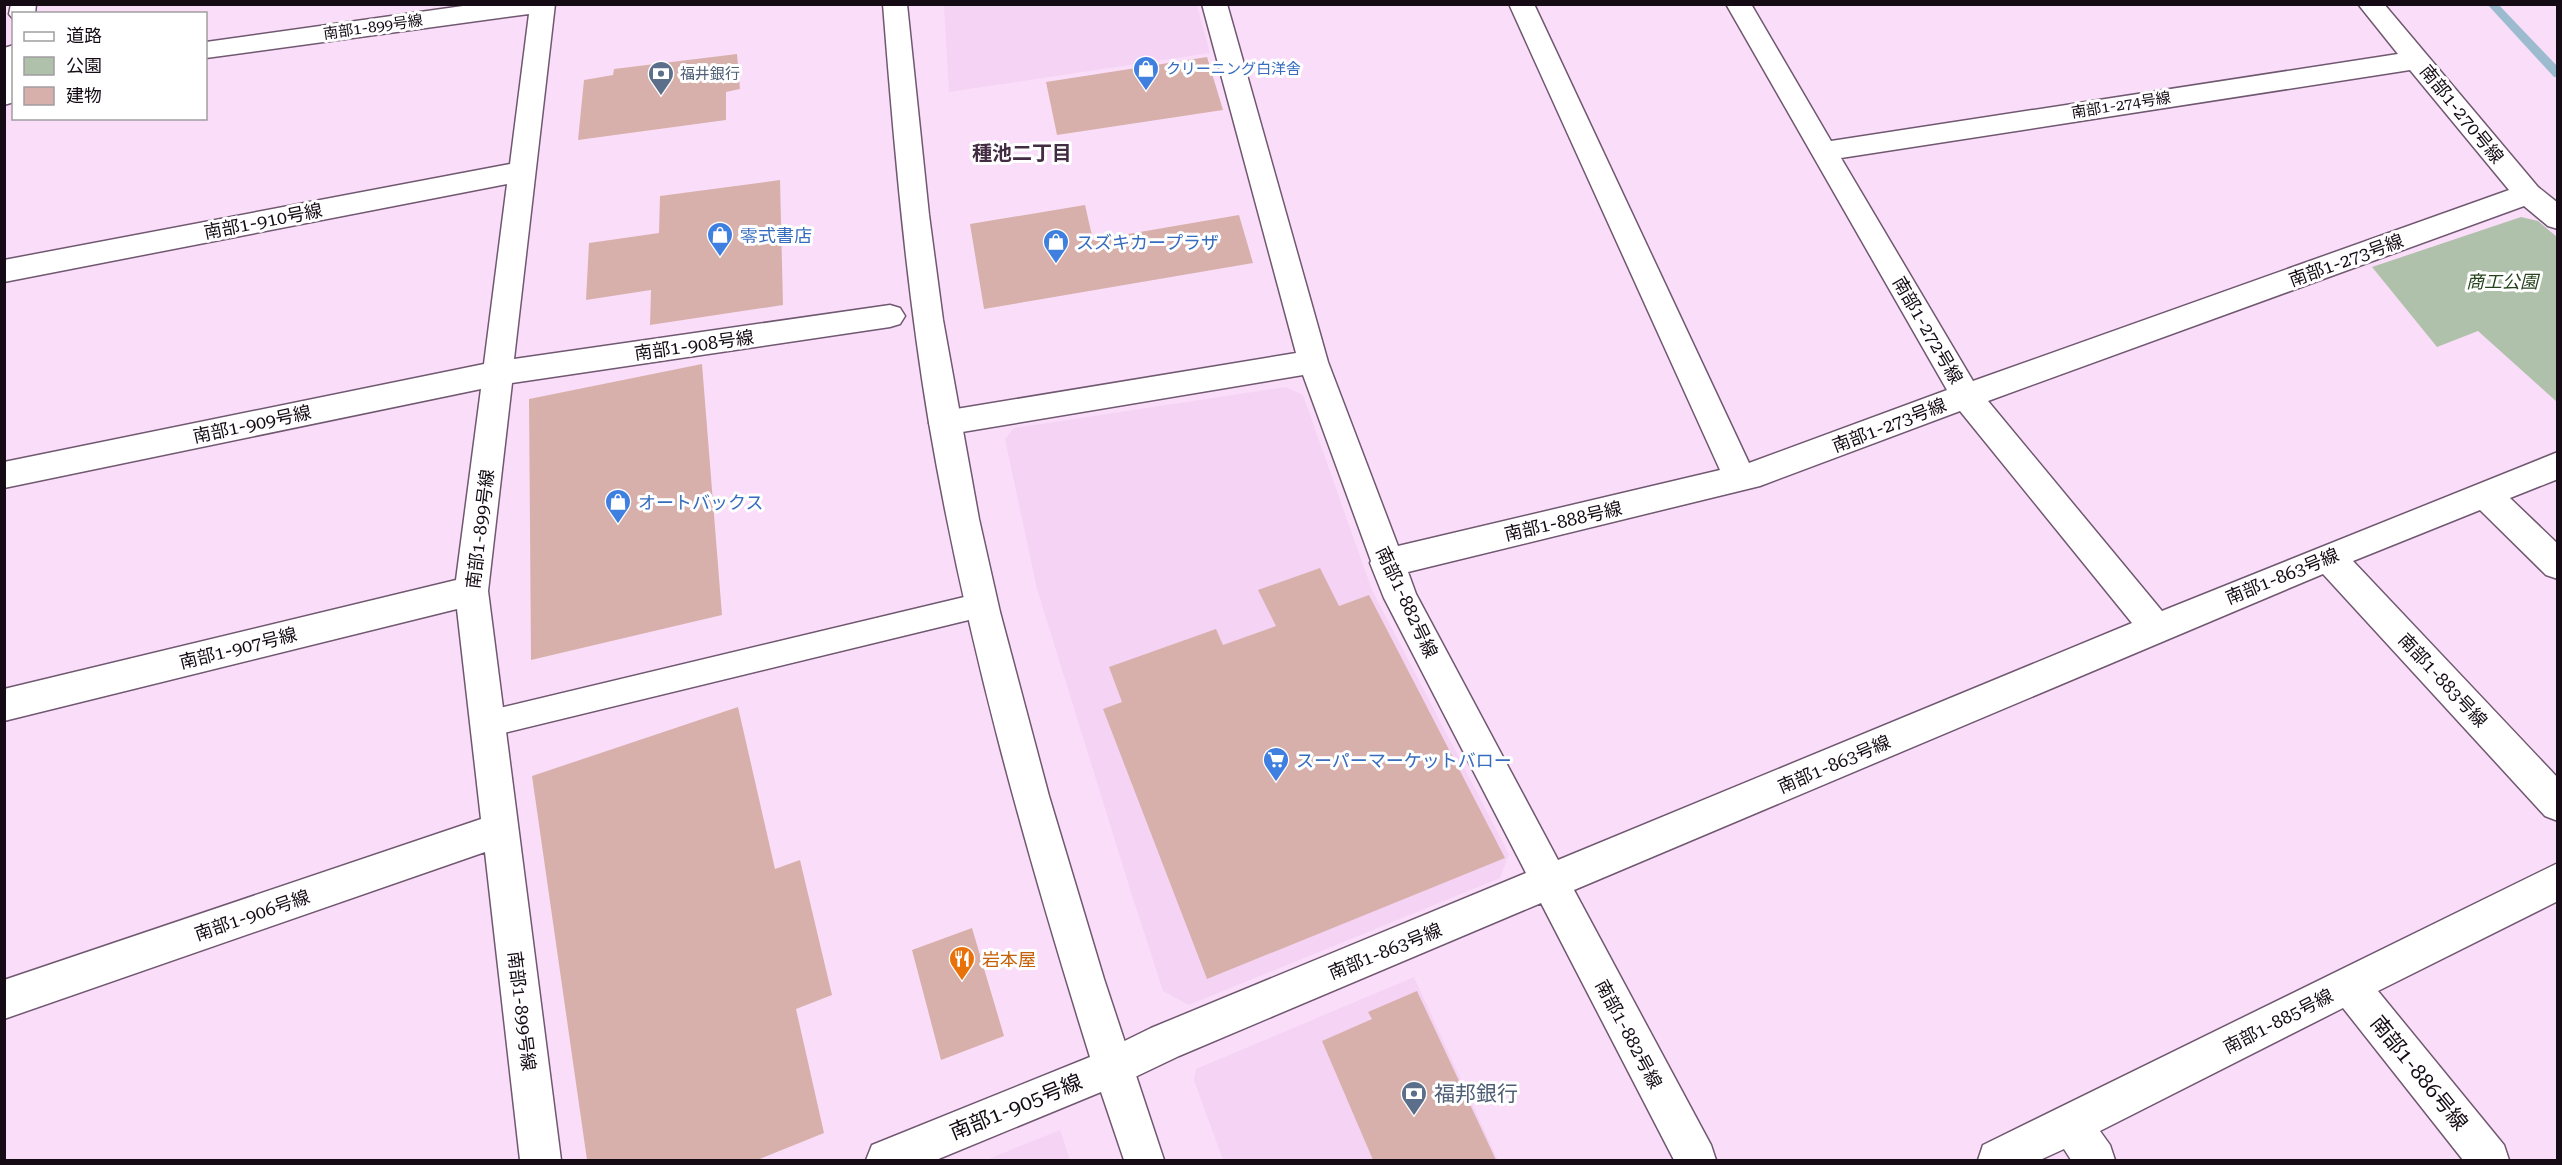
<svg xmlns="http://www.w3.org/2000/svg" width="2562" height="1165" font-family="'Roboto Serif','Noto Sans JP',serif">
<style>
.built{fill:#f5d3f4}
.green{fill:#afc1aa}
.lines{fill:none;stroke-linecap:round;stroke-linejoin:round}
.stream{fill:#9cbbce;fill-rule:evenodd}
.building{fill:#d8b0ab}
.lane-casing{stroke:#705870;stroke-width:3}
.street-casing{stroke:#705870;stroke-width:3}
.secondary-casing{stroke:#705870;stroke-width:3}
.lane{fill:#fff;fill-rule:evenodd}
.street{fill:#fff;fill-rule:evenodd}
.secondary{fill:#fff;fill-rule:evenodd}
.labels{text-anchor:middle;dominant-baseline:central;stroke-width:6;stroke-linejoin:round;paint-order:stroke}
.far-street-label{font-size:15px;fill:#140b14;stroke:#fff}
.far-shop-label{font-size:15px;fill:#366cbe;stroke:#fff;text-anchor:start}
.far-service-label{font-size:15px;fill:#4e5e75;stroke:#fff;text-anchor:start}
.street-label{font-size:18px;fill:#140b14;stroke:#fff}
.shop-label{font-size:18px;fill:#366cbe;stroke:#fff;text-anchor:start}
.park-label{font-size:18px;font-style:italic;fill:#26441d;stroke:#fff}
.food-label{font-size:18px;fill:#c56008;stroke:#fff;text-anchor:start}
.neighbourhood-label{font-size:20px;font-weight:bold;fill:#432d42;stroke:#fff}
.near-street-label{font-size:21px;fill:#140b14;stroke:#fff}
.near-service-label{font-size:21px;fill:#4e5e75;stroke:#fff;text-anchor:start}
</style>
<rect width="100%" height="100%" fill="#fadef9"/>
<path class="built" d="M944 5H1197L1210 53 949 92Z
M1286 387 1303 395 1372 590 1509 854 1500 878 1189 1005 1163 991 1130 889 1037 589 1005 439 1014 428Z
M1414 977 1498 1160H1223L1194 1080 1196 1069Z
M1060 1130 1070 1160H986Z"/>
<path class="green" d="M2521 217 2538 221 2557 237V402L2478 331 2437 347 2372 267Z"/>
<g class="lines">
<path class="stream" d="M2487 4H2498L2558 67V77H2554Z"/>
</g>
<path class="building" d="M737 54 740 89 726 92V120L578 140 584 80 613 75 614 69Z
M1207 57 1223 110 1057 135 1046 82Z
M780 180 783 305 650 325 651 290 586 300 589 243 659 233 660 196Z
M1085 205 1093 240 1239 215 1253 263 984 309 970 224Z
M702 364 722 615 531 660 529 399Z
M1320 568 1339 606 1369 595 1505 858 1207 979 1103 709 1122 702 1109 667 1216 629 1223 645 1276 626 1258 590Z
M738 707 775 869 800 860 832 995 796 1009 824 1133 757 1160H587L532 776Z
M972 928 1004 1036 941 1060 912 950Z
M1417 991 1496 1160H1373L1322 1041 1372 1019 1368 1012Z"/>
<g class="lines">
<defs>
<path id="lane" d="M981 593 991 597 995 605 991 613 981 617 487 737 477 733 473 724 477 715 487 711Z"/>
<path id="street" d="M11 4H36L35 14H14V20L9 14Z
M477 4H555L514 359 890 305 900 308 905 316 900 324 890 327 512 383 488 591 561 1160H520L485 852 4 1019V980L481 819 457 609 4 721V689L456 580 481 389 4 488V462L484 364 507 184 4 282V260L510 164 529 14 206 58V42Z
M1202 4H1227L1328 362 1398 546 1720 470 1509 4H1534L1749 463 1947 390 1726 4H1751L1831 141 2398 54 2358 4H2384L2538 187 2558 203V229L2548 226 2524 206 1988 401 2162 611 2558 452V479L2510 498 2558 544V579L2546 575 2480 510 2353 561 2558 778V821L2545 816 2323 574 1574 890 1711 1145 1716 1160H1674L1541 903 1179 1056 1112 1088 1098 1082 1092 1068 1098 1054 1151 1028 1526 873 1384 598 1370 563 1371 561 1303 375 944 435 933 432 929 423 933 414 944 411 1296 353ZM2410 70 2509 190 1973 381 1841 158ZM1960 411 2132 623 1558 860 1416 594 1408 572 1760 486Z
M14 45V102L4 105V48Z
M2558 863V901L2378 991 2504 1145 2509 1160H2463L2343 1008 2100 1131 2110 1145 2115 1160H2071L2064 1149 2040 1160H1978L1983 1145Z"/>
<path id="secondary" d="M883 4H907L929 215 943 320 979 519 1000 612 1049 796 1104 979 1164 1160H1124L1101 1092 936 1160H866L872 1145 1090 1057C1025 849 966 639 929 423 906 285 894 145 883 4Z"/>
</defs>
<use href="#lane" class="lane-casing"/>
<use href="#street" class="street-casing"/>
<use href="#secondary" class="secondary-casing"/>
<use href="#lane" class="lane"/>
<use href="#street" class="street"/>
<use href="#secondary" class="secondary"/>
</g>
<defs>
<symbol id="shop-pin" viewBox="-11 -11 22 30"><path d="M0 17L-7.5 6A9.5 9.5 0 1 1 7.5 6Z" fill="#3f7fe0" stroke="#fff"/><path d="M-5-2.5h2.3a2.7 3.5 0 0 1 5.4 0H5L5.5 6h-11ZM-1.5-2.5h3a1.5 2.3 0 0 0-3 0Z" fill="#fff"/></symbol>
<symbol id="bank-pin" viewBox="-11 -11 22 30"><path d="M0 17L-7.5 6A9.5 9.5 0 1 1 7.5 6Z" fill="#5c6f8a" stroke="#fff"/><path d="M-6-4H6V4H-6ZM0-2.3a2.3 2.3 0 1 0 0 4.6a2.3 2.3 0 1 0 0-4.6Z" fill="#fff"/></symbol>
<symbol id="supermarket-pin" viewBox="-11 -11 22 30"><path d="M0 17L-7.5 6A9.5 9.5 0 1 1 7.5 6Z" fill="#3f7fe0" stroke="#fff"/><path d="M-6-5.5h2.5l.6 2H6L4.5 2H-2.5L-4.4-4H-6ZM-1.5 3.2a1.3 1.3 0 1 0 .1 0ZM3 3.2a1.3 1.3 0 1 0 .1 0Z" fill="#fff"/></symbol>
<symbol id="restaurant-pin" viewBox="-11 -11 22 30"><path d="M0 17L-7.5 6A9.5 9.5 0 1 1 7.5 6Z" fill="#e8710a" stroke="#fff"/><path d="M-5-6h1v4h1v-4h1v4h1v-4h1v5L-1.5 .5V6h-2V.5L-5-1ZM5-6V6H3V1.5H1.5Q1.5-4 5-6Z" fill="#fff"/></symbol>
</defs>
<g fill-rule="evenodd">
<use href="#shop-pin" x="1131" y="54" width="30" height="40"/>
<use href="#bank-pin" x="646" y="59" width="30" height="40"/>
<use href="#shop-pin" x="705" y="220" width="30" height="40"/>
<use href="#shop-pin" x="1041" y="227" width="30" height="40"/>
<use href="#shop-pin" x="603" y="487" width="30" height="40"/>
<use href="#supermarket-pin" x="1261" y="745" width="30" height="40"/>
<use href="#restaurant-pin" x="947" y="944" width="30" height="40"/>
<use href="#bank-pin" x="1399" y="1079" width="30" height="40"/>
</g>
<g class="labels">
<g class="far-street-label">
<text transform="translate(373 27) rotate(-8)">南部1-899号線</text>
<text transform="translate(2121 105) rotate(-9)">南部1-274号線</text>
</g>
<g class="far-shop-label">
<text x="1166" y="69">クリーニング白洋舎</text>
</g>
<g class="far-service-label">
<text x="680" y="74">福井銀行</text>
</g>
<g class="street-label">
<text transform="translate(2462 114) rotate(51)">南部1-270号線</text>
<text transform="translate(263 221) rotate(-11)">南部1-910号線</text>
<text transform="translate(2346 260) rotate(-20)">南部1-273号線</text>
<text transform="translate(1928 330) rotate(60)">南部1-272号線</text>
<text transform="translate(694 345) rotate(-8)">南部1-908号線</text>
<text transform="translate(252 424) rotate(-12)">南部1-909号線</text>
<text transform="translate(1889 425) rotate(-21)">南部1-273号線</text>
<text transform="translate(1563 521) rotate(-13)">南部1-888号線</text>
<text transform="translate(480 529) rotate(-83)">南部1-899号線</text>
<text transform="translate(2282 576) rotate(-22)">南部1-863号線</text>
<text transform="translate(1407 602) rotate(65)">南部1-882号線</text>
<text transform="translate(238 648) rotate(-14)">南部1-907号線</text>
<text transform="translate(2443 680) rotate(47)">南部1-883号線</text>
<text transform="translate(1834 764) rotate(-23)">南部1-863号線</text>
<text transform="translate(252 915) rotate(-19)">南部1-906号線</text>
<text transform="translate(1385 951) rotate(-22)">南部1-863号線</text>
<text transform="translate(522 1011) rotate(83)">南部1-899号線</text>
<text transform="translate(2278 1021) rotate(-27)">南部1-885号線</text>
<text transform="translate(1629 1034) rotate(62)">南部1-882号線</text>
</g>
<g class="shop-label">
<text x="740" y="235">零式書店</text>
<text x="1076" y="242">スズキカープラザ</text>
<text x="638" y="502">オートバックス</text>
<text x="1296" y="760">スーパーマーケットバロー</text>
</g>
<g class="park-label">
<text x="2502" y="281">商工公園</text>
</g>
<g class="food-label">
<text x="982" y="959">岩本屋</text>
</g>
<g class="neighbourhood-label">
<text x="1022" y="153">種池二丁目</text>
</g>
<g class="near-street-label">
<text transform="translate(2419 1073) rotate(51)">南部1-886号線</text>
<text transform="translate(1016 1107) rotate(-22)">南部1-905号線</text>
</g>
<g class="near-service-label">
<text x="1434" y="1094">福邦銀行</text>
</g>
</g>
<rect width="2562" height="1165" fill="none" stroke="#140b14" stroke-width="12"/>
<rect x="12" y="12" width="195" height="108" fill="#ffffff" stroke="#a19da1" stroke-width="1.5"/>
<rect x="24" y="32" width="30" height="9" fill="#ffffff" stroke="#a19da1" stroke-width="1.5"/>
<text x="66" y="42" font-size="18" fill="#140b14">道路</text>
<rect x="24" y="57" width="30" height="18" fill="#afc1aa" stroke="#a19da1" stroke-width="1.5"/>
<text x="66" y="72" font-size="18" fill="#140b14">公園</text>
<rect x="24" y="87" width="30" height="18" fill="#d8b0ab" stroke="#a19da1" stroke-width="1.5"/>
<text x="66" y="102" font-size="18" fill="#140b14">建物</text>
</svg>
